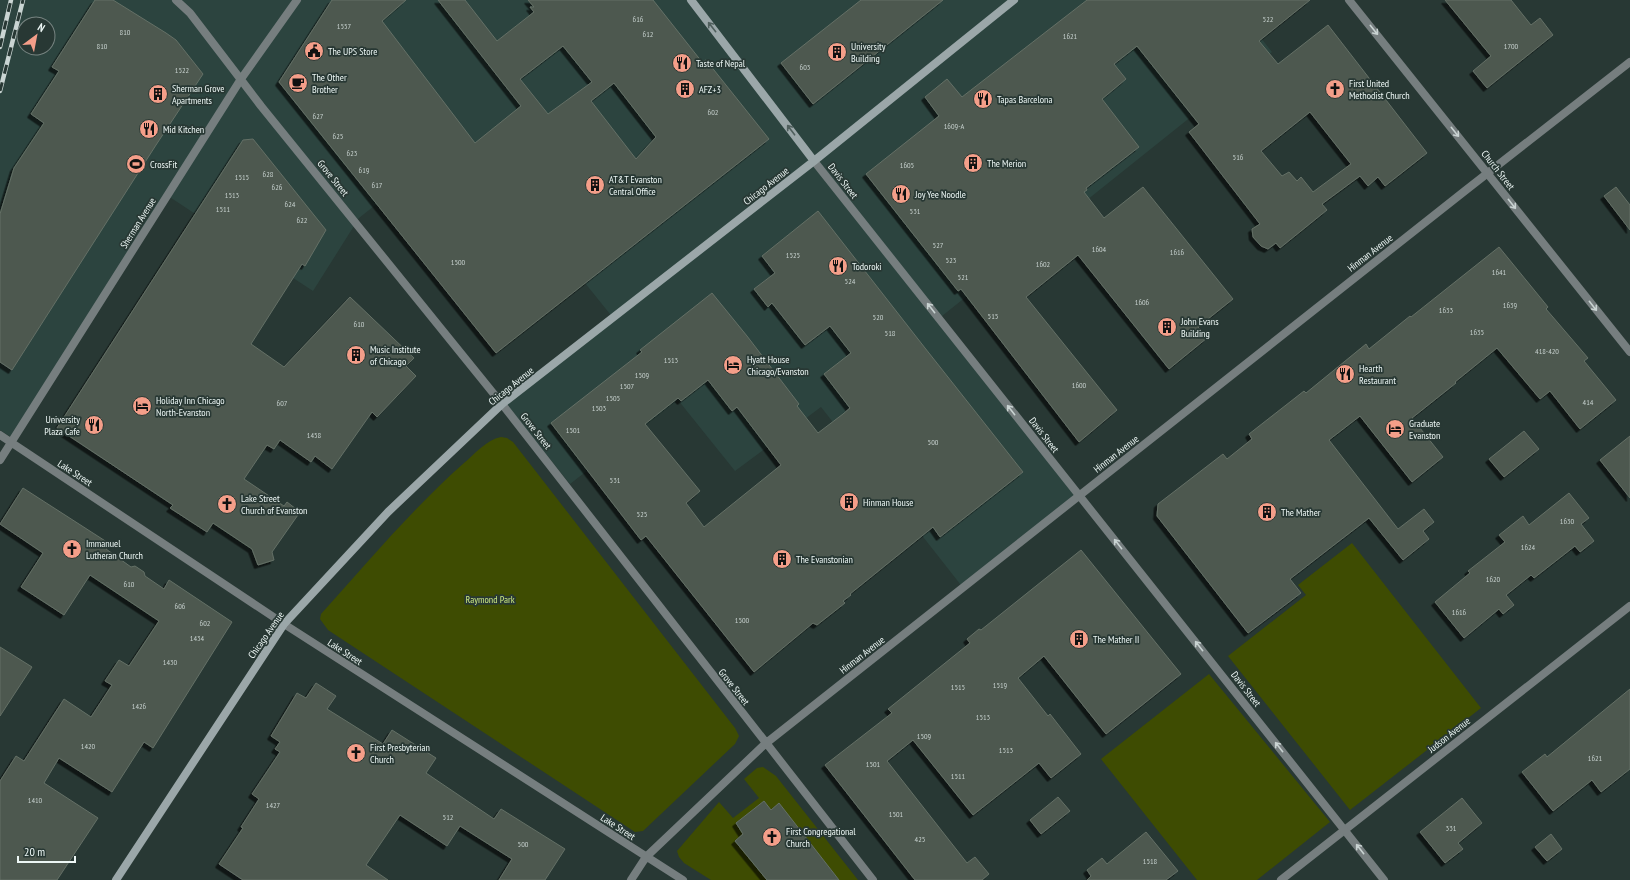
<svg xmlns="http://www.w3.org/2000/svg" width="1630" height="880" font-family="'PT Sans Narrow',sans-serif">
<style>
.built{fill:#2c443f;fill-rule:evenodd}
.green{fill:#3e4c02}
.building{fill:#4d584f;stroke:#647066;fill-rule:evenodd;filter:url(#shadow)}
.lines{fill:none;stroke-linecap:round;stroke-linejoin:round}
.minor{stroke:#767e7f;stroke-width:8}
.tertiary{stroke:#767e7f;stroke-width:8}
.secondary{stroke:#9ba7a9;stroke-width:8}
.rail-casing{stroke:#cad5d3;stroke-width:4.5}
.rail{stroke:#283834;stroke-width:3;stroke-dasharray:9;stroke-linecap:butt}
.oneway{stroke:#505f5d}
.oneway2{stroke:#c9d3d2}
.labels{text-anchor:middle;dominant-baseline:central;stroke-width:3.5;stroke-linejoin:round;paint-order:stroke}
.number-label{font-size:8px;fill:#c5cfcc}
.poi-label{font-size:10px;fill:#edf7f5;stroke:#283834;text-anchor:start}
.street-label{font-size:10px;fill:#edf7f5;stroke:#283834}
.park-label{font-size:10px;fill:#cce881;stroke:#283834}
</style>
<defs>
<filter id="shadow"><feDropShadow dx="-3.5" dy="3.5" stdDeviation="0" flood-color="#0009"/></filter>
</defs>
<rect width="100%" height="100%" fill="#283834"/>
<path class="built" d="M0 0H1231L1272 52 937 320 1078 500 964 589 821 407 735 471 678 400 570 484 506 404 614 319 465 134 359 218 313 291 165 194 11 437 0 430ZM24 24H48V48H24Z"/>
<path class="green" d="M501 437 507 438 513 442 735 728 739 736 735 744 643 831 635 832 328 630 320 619 321 614C367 563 412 509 464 463 475 454 486 440 501 437Z
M1352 543 1481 708 1350 810 1228 656 1306 595 1298 585Z
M1209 674 1330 822 1257 880H1197L1101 759Z
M763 767 776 776 858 880H839L779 804 771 810 764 801 736 823 743 834 735 841 767 880H711L684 863 679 857 677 851 719 802 733 818 759 798 744 779 757 768Z"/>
<path class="building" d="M95 0H113L166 33 176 40 203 74 156 145 12 370 0 362V214L14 168 44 123 31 114 59 71 52 67Z
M332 0H406L382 21 475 143 521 106 438 0H465L497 41 534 12 530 7H534L528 0H653L702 62 706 60 769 139 496 353 279 82ZM563 46 592 82 548 114 520 79ZM614 83 656 137 636 159 591 101Z
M861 0H943L813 104 781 63Z
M1087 0H1310L1259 41 1278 64 1328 25 1427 153 1385 186 1378 177 1368 186 1360 176 1322 204 1327 210 1280 248 1276 243 1268 249 1261 246 1253 237 1252 229 1260 224 1189 132 1199 124 1137 46 1114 64 1126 79 1102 99 1139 147 1086 188 1087 190 1084 192 1104 218 1143 187 1233 299 1198 327 1207 338 1169 369 1078 255 1026 297 1117 410 1079 442 961 289 958 291 866 174 939 116 925 97 947 79 962 97ZM1310 112 1351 164 1313 192 1301 177 1297 181 1289 172 1282 176 1261 151Z
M1445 0H1511L1531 25 1540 18 1553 35 1487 88 1473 71 1491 56Z
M253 139 326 230 305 266 302 264 251 344 284 367 350 297 414 358 406 366 416 376 377 417 372 412 332 469 315 456 311 462 280 440 274 449 267 445 244 479 284 506 287 502 300 512 272 552 274 560 258 565 252 549 213 523 207 532 170 508 173 505 57 428 243 140Z
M1616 187 1630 205V230L1604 196Z
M818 211 925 348 1023 472 940 537 933 527 850 594 851 595 843 601 845 603 817 625 813 623 754 672 646 536 641 540 551 423 642 352 640 350 712 293 747 336 799 404 797 406 818 433 843 414 850 408 824 374 851 353 830 326 805 345 772 303 768 307 754 289 775 273 762 256ZM708 380 732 411 737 407 781 465 704 527 686 503 700 491 645 424 678 398 681 401Z
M1499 247 1548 307 1546 309 1588 358 1584 361 1616 400 1580 429 1550 391 1540 399 1497 348 1455 382 1456 383 1412 418 1443 457 1412 482 1360 416 1329 440 1398 529 1424 509 1434 522 1423 531 1429 539 1403 560 1369 518 1290 579 1301 593 1248 633 1157 516 1158 504 1223 454 1227 459 1252 439 1249 434 1304 391 1306 393 1366 344 1369 349 1410 316 1411 317Z
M1524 431 1539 449 1504 477 1489 459Z
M1630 436V498L1600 460Z
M23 488 110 544 106 549 131 567 135 566 144 572 145 576 164 589 169 580 232 622 153 748 144 742 112 792 59 758 44 783 98 818 57 880H0V781L16 756 24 761 64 699 91 717 112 685 105 681 119 660 129 666 159 621 90 575 64 615 21 587 43 553 0 524Z
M1569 493 1589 518 1581 524 1594 541 1580 552 1575 546 1534 578 1531 575 1506 595 1514 605 1503 614 1499 609 1464 638 1435 602 1470 573 1468 571 1505 542 1499 535 1523 516 1529 525Z
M1081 550 1181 674 1106 734 1044 656 1018 678 1048 716 1050 714 1081 754 1051 778 1039 763 973 815 913 740 887 761 967 863 975 857 989 874 982 880H915L825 765 892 713 888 709 970 643 967 639 979 629 981 630Z
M0 647 32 667 0 716Z
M316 683 336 696 327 709 383 744 392 730 436 758 426 773 494 819 501 809 565 849 545 880H499L512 859 460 826 447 846 400 815 366 865 388 880H243L219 864 243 828 241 827 259 799 252 794 280 752 275 749 280 742 271 736 297 693 306 698Z
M1630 689V769L1601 792 1592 780 1553 811 1522 772 1545 754 1547 757Z
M1058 797 1070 811 1041 834 1030 820Z
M1462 798 1482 823 1458 843 1463 849 1445 863 1420 832Z
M764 801 771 810 779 803 839 880H767L735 841 743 834 736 823Z
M1146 832 1178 871 1166 880H1087L1091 876 1087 870 1102 858 1107 864Z
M1551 834 1562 849 1547 861 1535 847Z"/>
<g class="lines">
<path class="minor" d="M502 404 873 880
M284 624 683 880
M631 880 646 857 765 744 1466 190 1630 62
M1281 880 1630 606"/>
<path class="tertiary" d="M176 0 190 13 261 106 502 404
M1349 0 1630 352
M814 161 1384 880
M0 435 284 624
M0 460 241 79 297 0"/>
<path class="secondary" d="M691 0 814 161
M116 880 284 624 388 512 502 404 814 161 1014 0"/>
<defs>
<path id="rail" d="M0 47 11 0
M0 91 23 0"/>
</defs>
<use href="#rail" class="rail-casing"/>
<use href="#rail" class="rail"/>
</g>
<defs><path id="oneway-shaft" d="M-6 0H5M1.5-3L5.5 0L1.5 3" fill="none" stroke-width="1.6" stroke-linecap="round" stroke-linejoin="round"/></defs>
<g class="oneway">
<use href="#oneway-shaft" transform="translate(712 27) rotate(-128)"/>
<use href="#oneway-shaft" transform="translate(791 130) rotate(-127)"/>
</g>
<g class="oneway2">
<use href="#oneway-shaft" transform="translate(1374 30) rotate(51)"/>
<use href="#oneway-shaft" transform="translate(1455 132) rotate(51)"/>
<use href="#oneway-shaft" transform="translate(1512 204) rotate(52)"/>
<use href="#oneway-shaft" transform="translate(1593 306) rotate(52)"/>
<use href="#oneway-shaft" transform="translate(931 308) rotate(-128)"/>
<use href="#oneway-shaft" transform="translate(1011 410) rotate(-128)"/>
<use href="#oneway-shaft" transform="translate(1118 544) rotate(-128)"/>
<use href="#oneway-shaft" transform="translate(1199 646) rotate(-128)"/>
<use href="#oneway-shaft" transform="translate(1279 747) rotate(-128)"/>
<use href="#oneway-shaft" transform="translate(1360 849) rotate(-128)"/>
</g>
<defs>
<symbol id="civic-disc" viewBox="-11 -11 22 22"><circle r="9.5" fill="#f49e89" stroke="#283834"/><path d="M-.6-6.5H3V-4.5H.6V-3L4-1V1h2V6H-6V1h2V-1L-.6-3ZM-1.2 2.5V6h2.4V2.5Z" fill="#111"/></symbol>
<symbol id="building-disc" viewBox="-11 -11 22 22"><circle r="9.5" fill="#f49e89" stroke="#283834"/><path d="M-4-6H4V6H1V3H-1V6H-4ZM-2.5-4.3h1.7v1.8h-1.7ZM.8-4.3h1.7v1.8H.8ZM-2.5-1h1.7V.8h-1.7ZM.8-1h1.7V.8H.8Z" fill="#111"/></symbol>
<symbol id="restaurant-disc" viewBox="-11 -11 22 22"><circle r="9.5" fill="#f49e89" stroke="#283834"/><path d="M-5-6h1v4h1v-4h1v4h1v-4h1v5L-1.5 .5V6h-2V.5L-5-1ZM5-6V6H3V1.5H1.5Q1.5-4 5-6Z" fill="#111"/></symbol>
<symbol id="cafe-disc" viewBox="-11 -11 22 22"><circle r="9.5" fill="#f49e89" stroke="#283834"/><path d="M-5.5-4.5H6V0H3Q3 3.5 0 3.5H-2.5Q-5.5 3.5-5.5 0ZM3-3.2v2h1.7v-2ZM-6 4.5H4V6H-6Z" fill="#111"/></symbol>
<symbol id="church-disc" viewBox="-11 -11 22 22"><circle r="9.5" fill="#f49e89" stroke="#283834"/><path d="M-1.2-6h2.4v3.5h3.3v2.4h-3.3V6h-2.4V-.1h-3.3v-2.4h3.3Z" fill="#111"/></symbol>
<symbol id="stadium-disc" viewBox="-11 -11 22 22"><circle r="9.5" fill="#f49e89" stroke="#283834"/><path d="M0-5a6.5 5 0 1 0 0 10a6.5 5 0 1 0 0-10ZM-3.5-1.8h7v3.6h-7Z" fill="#111"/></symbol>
<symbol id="hotel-disc" viewBox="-11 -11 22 22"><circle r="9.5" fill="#f49e89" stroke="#283834"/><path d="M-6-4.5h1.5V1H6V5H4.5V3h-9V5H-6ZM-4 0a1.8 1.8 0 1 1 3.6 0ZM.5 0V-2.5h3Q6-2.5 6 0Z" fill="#111"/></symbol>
</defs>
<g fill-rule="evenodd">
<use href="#civic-disc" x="303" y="40" width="22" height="22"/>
<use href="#building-disc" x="826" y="41" width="22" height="22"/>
<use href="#restaurant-disc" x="671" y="52" width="22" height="22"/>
<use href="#cafe-disc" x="287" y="72" width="22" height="22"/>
<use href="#building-disc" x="674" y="78" width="22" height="22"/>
<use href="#church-disc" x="1324" y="78" width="22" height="22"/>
<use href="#building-disc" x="147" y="83" width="22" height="22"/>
<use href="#restaurant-disc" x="972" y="88" width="22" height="22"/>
<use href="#restaurant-disc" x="138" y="118" width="22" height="22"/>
<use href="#building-disc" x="962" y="152" width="22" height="22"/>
<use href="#stadium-disc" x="125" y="153" width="22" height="22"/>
<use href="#building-disc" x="584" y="174" width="22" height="22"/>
<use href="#restaurant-disc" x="890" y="183" width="22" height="22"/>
<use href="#restaurant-disc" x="827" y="255" width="22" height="22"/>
<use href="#building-disc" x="1156" y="316" width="22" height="22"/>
<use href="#building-disc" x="345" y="344" width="22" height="22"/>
<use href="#hotel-disc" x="722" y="354" width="22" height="22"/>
<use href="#restaurant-disc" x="1334" y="363" width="22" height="22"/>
<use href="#hotel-disc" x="131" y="395" width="22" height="22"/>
<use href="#restaurant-disc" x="83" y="414" width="22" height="22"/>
<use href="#hotel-disc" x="1384" y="418" width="22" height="22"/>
<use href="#building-disc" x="838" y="491" width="22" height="22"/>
<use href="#church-disc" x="216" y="493" width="22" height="22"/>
<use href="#building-disc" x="1256" y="501" width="22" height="22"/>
<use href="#church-disc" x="61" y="538" width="22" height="22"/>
<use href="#building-disc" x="771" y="548" width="22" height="22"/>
<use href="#building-disc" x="1068" y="628" width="22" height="22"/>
<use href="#church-disc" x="345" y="742" width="22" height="22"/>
<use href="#church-disc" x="761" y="826" width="22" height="22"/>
</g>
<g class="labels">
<g class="number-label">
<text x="638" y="19">616</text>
<text x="1268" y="19">522</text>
<text x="344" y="26">1557</text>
<text x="125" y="32">810</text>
<text x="648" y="34">612</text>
<text x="1070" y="36">1621</text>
<text x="102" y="46">810</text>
<text x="1511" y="46">1700</text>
<text x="805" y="67">603</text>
<text x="182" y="70">1522</text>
<text x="713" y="112">602</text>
<text x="318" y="116">627</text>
<text x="954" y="126">1609-A</text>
<text x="338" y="136">625</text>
<text x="352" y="153">623</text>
<text x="1238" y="157">516</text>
<text x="907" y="165">1605</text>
<text x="364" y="170">619</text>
<text x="268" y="174">628</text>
<text x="242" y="177">1515</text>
<text x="377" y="185">617</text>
<text x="277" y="187">626</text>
<text x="232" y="195">1513</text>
<text x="290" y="204">624</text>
<text x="223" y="209">1511</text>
<text x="915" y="211">531</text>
<text x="302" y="220">622</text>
<text x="938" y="245">527</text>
<text x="1099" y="249">1604</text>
<text x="1177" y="252">1616</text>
<text x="793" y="255">1525</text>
<text x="951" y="260">523</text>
<text x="458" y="262">1500</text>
<text x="1043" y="264">1602</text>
<text x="1499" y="272">1641</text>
<text x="963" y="277">521</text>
<text x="850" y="281">524</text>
<text x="1142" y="302">1606</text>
<text x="1510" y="305">1639</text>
<text x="1446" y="310">1633</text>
<text x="993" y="316">515</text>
<text x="878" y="317">520</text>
<text x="359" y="324">610</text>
<text x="1477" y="332">1635</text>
<text x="890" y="333">518</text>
<text x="1547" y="351">418-420</text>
<text x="671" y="360">1513</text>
<text x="642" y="375">1509</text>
<text x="1079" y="385">1600</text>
<text x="627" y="386">1507</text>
<text x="613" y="398">1505</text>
<text x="1588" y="402">414</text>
<text x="282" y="403">607</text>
<text x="599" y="408">1503</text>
<text x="573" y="430">1501</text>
<text x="314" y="435">1458</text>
<text x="933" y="442">500</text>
<text x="615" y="480">531</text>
<text x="642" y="514">525</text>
<text x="1567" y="521">1630</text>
<text x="1528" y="547">1624</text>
<text x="1493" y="579">1620</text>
<text x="129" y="584">610</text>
<text x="180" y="606">606</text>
<text x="1459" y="612">1616</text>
<text x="742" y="620">1500</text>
<text x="205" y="623">602</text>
<text x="197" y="638">1434</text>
<text x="170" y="662">1430</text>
<text x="1000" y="685">1519</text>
<text x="958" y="687">1515</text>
<text x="139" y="706">1426</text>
<text x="983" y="717">1513</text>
<text x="924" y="736">1509</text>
<text x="88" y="746">1420</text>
<text x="1006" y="750">1513</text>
<text x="1595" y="758">1621</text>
<text x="873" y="764">1501</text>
<text x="958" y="776">1511</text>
<text x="35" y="800">1410</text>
<text x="273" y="805">1427</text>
<text x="896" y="814">1501</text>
<text x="448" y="817">512</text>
<text x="1451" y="828">331</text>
<text x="920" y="839">425</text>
<text x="523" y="844">500</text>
<text x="1150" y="861">1518</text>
</g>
<g class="poi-label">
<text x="851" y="46">University<tspan x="851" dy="12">Building</tspan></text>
<text x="328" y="51">The UPS Store</text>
<text x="696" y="63">Taste of Nepal</text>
<text x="312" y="77">The Other<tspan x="312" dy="12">Brother</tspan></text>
<text x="1349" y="83">First United<tspan x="1349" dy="12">Methodist Church</tspan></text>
<text x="172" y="88">Sherman Grove<tspan x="172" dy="12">Apartments</tspan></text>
<text x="699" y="89">AFZ+3</text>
<text x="997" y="99">Tapas Barcelona</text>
<text x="163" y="129">Mid Kitchen</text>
<text x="987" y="163">The Merion</text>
<text x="150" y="164">CrossFit</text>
<text x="609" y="179">AT&amp;T Evanston<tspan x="609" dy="12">Central Office</tspan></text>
<text x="915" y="194">Joy Yee Noodle</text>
<text x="852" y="266">Todoroki</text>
<text x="1181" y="321">John Evans<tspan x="1181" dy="12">Building</tspan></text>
<text x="370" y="349">Music Institute<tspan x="370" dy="12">of Chicago</tspan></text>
<text x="747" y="359">Hyatt House<tspan x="747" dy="12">Chicago/Evanston</tspan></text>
<text x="1359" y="368">Hearth<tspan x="1359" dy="12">Restaurant</tspan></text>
<text x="156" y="400">Holiday Inn Chicago<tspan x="156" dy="12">North-Evanston</tspan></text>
<text x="80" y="419" text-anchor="end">University<tspan x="80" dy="12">Plaza Cafe</tspan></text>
<text x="1409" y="423">Graduate<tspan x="1409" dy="12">Evanston</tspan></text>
<text x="241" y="498">Lake Street<tspan x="241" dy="12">Church of Evanston</tspan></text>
<text x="863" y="502">Hinman House</text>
<text x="1281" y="512">The Mather</text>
<text x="86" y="543">Immanuel<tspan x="86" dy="12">Lutheran Church</tspan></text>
<text x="796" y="559">The Evanstonian</text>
<text x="1093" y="639">The Mather II</text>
<text x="370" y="747">First Presbyterian<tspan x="370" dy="12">Church</tspan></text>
<text x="786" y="831">First Congregational<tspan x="786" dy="12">Church</tspan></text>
</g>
<g class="street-label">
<text transform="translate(1498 170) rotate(52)">Church Street</text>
<text transform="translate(333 178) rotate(51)">Grove Street</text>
<text transform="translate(843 181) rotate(52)">Davis Street</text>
<text transform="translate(766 186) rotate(-38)">Chicago Avenue</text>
<text transform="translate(138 223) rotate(-58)">Sherman Avenue</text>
<text transform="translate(1370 253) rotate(-38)">Hinman Avenue</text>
<text transform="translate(511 386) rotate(-39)">Chicago Avenue</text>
<text transform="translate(536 431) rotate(52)">Grove Street</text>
<text transform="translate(1044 435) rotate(52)">Davis Street</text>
<text transform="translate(1116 454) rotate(-38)">Hinman Avenue</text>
<text transform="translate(75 473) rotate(33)">Lake Street</text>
<text transform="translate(266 635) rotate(-55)">Chicago Avenue</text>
<text transform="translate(345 652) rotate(33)">Lake Street</text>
<text transform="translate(862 655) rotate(-38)">Hinman Avenue</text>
<text transform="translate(734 687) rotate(52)">Grove Street</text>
<text transform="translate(1246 689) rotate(52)">Davis Street</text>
<text transform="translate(1449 735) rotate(-38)">Judson Avenue</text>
<text transform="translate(618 827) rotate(33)">Lake Street</text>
</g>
<g class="park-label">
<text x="490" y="599">Raymond Park</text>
</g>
</g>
<g transform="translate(36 36) rotate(32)"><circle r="19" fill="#283834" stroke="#778481"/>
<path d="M0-3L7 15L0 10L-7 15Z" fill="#f49e89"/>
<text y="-6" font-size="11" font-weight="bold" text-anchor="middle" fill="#edf7f5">N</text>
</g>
<path d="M18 856v6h57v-6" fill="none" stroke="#edf7f5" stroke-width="2"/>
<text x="24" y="856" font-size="12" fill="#edf7f5" stroke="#283834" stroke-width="3" paint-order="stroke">20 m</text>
</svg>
